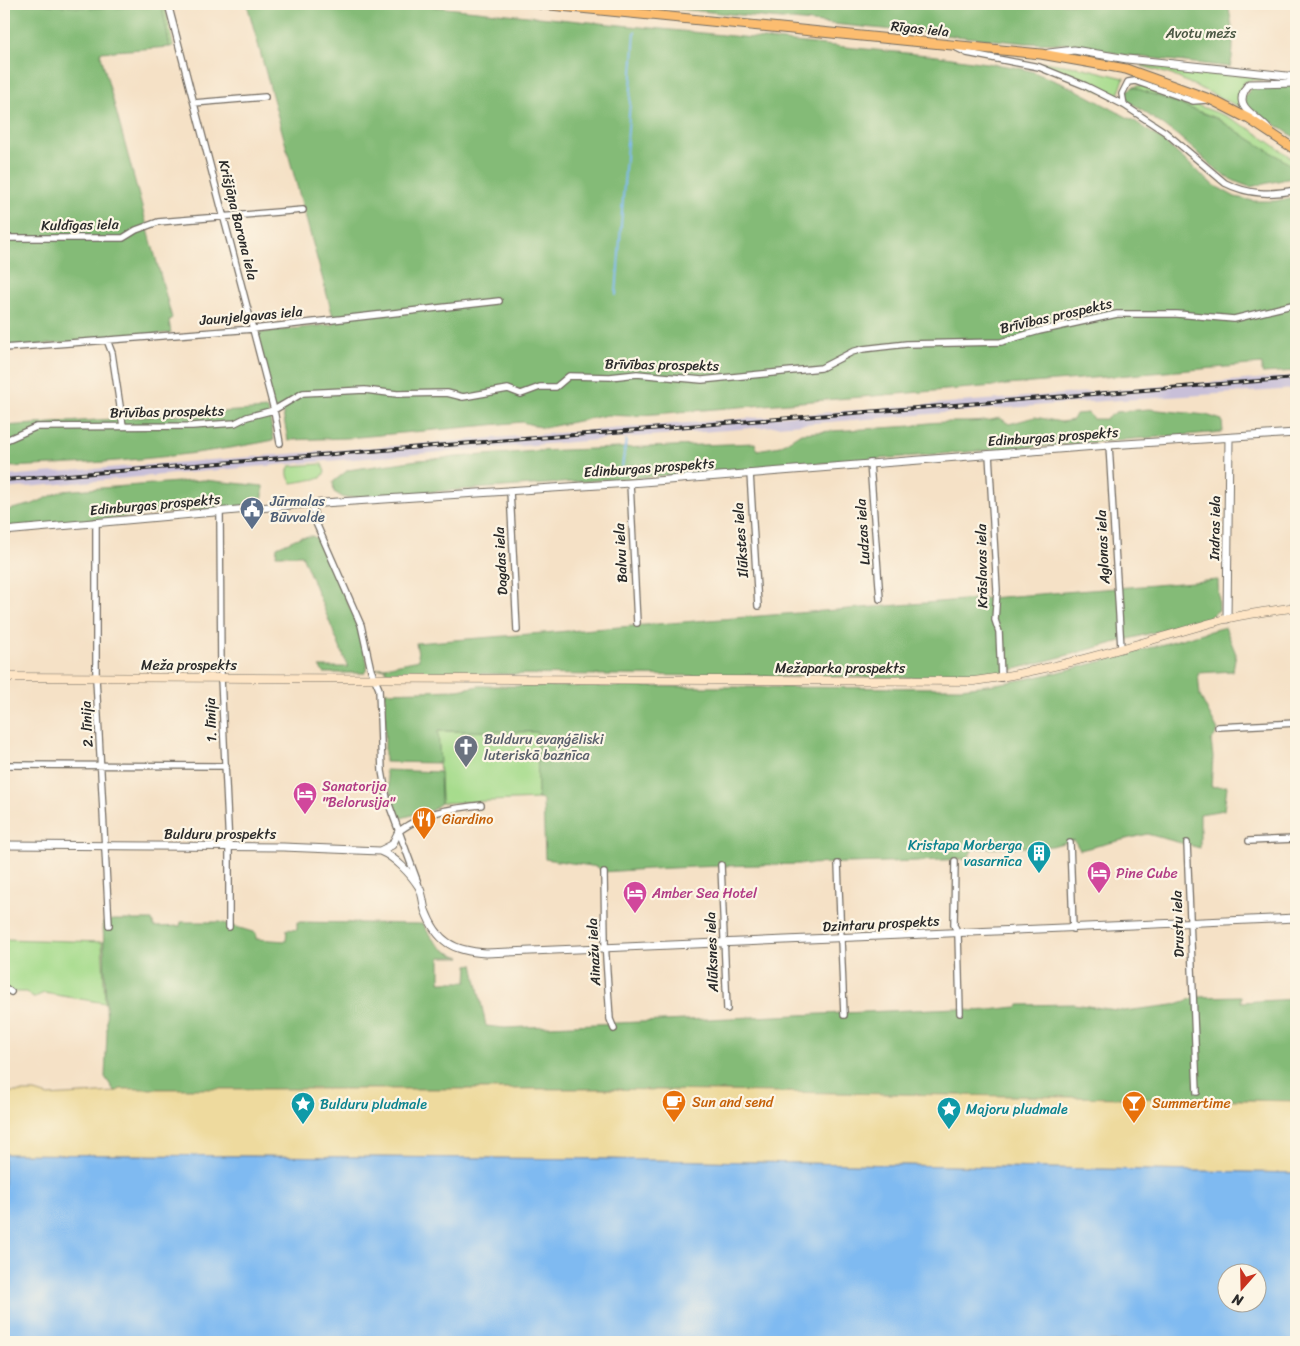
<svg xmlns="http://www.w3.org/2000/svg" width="1300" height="1346" font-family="Sriracha,sans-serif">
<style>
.industrial{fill:#c8bfd8}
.green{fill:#a5db8b;stroke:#68835b}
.forest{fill:#84bb77;stroke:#587351}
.sand{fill:#eeda9e;stroke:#8c8264}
.water{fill:#7fbaf1;stroke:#55728e;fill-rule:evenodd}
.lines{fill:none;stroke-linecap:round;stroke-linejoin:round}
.stream{stroke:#7fbaf1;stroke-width:2}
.minor-casing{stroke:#726b61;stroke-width:8}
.tertiary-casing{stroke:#726b61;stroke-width:9}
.secondary-casing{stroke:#726b61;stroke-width:9}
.primary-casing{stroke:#726b61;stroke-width:11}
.minor{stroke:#fff;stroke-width:5.5}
.tertiary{stroke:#fff;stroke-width:7}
.secondary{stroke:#fee5c5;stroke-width:8}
.primary{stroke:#fcbd6f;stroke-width:9}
.rail-casing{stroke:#2b2b2b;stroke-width:4}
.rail{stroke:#fcf5e5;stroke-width:2;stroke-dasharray:5.5;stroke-linecap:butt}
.labels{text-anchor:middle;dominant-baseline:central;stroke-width:4.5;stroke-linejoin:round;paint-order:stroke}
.street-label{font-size:14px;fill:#2b2b2b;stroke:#fcf5e5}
.park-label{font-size:14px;fill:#4a5743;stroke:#fcf5e5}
.service-label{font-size:14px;fill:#4e5e75;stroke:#fcf5e5;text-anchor:start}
.worship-label{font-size:14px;fill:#5b616d;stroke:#fcf5e5;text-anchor:start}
.hotel-label{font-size:14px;fill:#b23c85;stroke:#fcf5e5;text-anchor:start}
.food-label{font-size:14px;fill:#c56008;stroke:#fcf5e5;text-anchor:start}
.culture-label{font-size:14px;fill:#0d838f;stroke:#fcf5e5;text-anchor:start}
</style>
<rect width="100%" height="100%" fill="#fcf5e5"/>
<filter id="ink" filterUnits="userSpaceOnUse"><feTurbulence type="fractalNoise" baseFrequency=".02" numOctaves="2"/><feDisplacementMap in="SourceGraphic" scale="10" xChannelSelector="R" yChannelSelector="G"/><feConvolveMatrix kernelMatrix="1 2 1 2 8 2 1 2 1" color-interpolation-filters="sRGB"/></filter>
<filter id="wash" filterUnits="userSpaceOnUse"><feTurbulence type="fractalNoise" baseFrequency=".0096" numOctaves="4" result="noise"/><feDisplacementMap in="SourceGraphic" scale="20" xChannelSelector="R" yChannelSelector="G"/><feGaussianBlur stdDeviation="1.12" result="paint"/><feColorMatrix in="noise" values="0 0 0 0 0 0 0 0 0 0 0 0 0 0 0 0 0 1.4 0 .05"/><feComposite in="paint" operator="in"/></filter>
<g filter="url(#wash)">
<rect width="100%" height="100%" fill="#f5e1c6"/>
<path class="industrial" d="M1296 376V389L1072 403 288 464 4 489V476Z"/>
<path class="green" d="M4 4H162L165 7 173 46 170 47 162 7 90 8Z
M1043 62 1084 68 1124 78 1118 96 1114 98 1068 75 1040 65Z
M1142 66V65L1295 80H1252L1244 82 1238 94 1240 107 1172 75Z
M1138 86H1145L1226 116 1252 130 1296 161V168L1216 118 1133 87Z
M322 464 325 472 321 478 292 483C288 479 286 471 290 466Z
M438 731 538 732V799L441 803Z
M4 939 102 942 105 1003 44 993 33 998 26 992H4Z"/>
<path class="forest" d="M38 4 90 8 162 7 170 47 100 52 172 318 169 321 171 333 4 348V5Z
M247 4H405L937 56 1014 67 1031 71 1075 89 1136 122 1163 141 1212 184 1235 197 1254 201H1275L1296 197V371L1262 373V364L630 416 607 415 544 428 522 422 347 438 288 440 283 414 279 408 274 410 257 333 335 324Z
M629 4H1228C1232 25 1236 45 1230 67L1123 55 1074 44 1026 43Z
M1254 85 1296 86V138L1247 106 1244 97Z
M1133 87 1216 118 1296 168V177L1250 187 1239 183 1224 176 1177 135 1127 100 1125 92Z
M268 409 274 440C185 458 94 464 4 467V426Z
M1149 409 1206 415 1222 420 1223 432 633 478 344 498 334 492 333 482 348 470 418 460 537 451 755 443 757 450 780 446 801 433 912 426C941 418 971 426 1000 418L1009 424 1035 417 1061 422 1073 420 1076 414 1088 413 1093 419H1106L1116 412Z
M204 480 263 486V497L258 504 4 529V511L33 504 62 491Z
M312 536 318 539 357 623 367 661V670L364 673H324L319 667H348L302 555H276L277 547 300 537Z
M1218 580 1219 610 1208 618 1004 672 949 678 386 673V668L375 669 419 660 416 643Z
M1225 627 1236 654 1233 671 1198 673 1200 696 1218 731 1211 741 1213 757 1211 787 1227 786 1224 810 1200 814V848L1147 834 1080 850 1074 840 1052 846 973 849 967 859C845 865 724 863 602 872L598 867 545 859 543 800 538 799 537 732 438 731 440 763 385 762V692L458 690 479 686 960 688C1049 681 1138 650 1225 627Z
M385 770 440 772 441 803 432 810 397 819Z
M113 920H152L154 927 180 926 181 922H220L256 933V939L286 941 287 929 297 930V922L423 924C433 942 441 951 461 957H440V982H467L468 965 473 964 486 1026 505 1028 956 1008C977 1014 998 1008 1018 1007L1019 1005 1073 1004 1124 1011 1173 1005 1197 997 1241 996V1002L1296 999V1101L600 1089H121L115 1092 105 1077 107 1033 103 922Z"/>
<path class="sand" d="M121 1089H600L1296 1101V1173L603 1159 4 1154V1092H35L48 1096 115 1092Z"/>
<path class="water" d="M4 1154 603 1159 1296 1173V1342H4ZM1228 1274H1258V1304H1228Z"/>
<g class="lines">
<path class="stream" d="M616 295 635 32
M621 474 626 440"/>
</g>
</g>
<g filter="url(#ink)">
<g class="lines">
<defs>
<path id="minor" d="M168 4 274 410 280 443
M957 48 967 53 1039 67 1086 86 1124 105 1165 132 1225 183C1249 195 1271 195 1296 190
M194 103 265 97
M1124 105 1122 94 1128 82 1135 81 1193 101 1207 100
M4 238H123L136 230 158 222 303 210
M107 340 112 353 123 426
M4 348 253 329 499 301
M4 441 36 427 192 426 235 423 247 417 274 410 303 393 365 390 397 394 447 393 463 397 508 389 521 394 540 387H556L569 376 610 377 637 374 702 380 762 374 821 368 852 352 863 349 907 344 1001 342 1039 331 1117 314H1177L1234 319 1296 304
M1109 445 1121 648
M989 454 997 590 995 620 999 632 1001 678
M870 463 880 599
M750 473 758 606
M630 483 637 623
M510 491 517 630
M312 504 316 523 361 625 371 670 379 689 382 771 387 799 418 883
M220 512 221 678 229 847V927
M96 522V678L109 925
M1218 727 1296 723
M4 765 226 766
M399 831C427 811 448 809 481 805
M1249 841 1296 839
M1070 843 1073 929
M1187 843 1197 1092
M955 861 954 925 958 933 960 1013
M838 864 844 1015
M721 865 727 1009
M604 873 605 942 610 1019 614 1029
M4 987 11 992"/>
<path id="tertiary" d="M1049 53 1074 50 1127 59 1296 77
M1270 132C1260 115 1228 109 1249 84L1296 83
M4 531 292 505 630 483 1109 445 1296 433
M1227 619 1229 438
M4 845 283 847 380 851C395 857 411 874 419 887 423 894 423 903 425 910 437 942 453 951 486 953L1296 918
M380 851 392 845 399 831"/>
<path id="secondary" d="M4 677 974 681C1059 670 1142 642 1225 619 1248 613 1273 611 1296 607"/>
<path id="primary" d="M540 4 1041 54 1126 69 1212 100 1249 119 1296 150"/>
</defs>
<use href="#minor" class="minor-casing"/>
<use href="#tertiary" class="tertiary-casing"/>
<use href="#secondary" class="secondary-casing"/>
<use href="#primary" class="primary-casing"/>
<use href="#minor" class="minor"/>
<use href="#tertiary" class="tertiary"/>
<use href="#secondary" class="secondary"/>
<use href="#primary" class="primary"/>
<defs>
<path id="rail" d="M4 480 1296 378"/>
</defs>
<use href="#rail" class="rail-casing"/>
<use href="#rail" class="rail"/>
</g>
</g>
<defs>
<symbol id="civic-pin" viewBox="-11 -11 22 30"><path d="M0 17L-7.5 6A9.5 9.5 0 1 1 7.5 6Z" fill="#5c6f8a" stroke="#fcf5e5"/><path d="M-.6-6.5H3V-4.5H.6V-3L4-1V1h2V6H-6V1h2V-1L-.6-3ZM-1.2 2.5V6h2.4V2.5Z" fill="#fff"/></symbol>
<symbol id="church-pin" viewBox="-11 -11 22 30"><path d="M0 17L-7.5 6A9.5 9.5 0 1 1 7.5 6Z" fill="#6b7280" stroke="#fcf5e5"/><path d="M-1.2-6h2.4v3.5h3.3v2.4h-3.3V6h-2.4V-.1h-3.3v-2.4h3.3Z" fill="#fff"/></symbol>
<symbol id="hotel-pin" viewBox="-11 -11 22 30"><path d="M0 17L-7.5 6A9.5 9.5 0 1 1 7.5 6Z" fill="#d1479c" stroke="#fcf5e5"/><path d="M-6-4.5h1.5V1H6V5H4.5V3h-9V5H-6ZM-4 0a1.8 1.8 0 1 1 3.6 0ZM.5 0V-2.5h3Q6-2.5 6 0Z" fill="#fff"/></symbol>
<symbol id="restaurant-pin" viewBox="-11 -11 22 30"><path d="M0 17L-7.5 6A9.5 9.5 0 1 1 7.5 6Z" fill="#e8710a" stroke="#fcf5e5"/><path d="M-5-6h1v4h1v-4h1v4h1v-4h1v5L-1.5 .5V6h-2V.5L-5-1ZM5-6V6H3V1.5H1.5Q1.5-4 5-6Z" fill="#fff"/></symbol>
<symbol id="building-pin" viewBox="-11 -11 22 30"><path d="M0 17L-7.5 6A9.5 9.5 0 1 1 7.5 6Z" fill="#0f9aa8" stroke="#fcf5e5"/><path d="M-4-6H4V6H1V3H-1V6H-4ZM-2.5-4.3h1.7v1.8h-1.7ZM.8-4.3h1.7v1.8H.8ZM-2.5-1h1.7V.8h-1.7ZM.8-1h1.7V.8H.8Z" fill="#fff"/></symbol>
<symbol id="cafe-pin" viewBox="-11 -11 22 30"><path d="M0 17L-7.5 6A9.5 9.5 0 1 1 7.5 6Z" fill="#e8710a" stroke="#fcf5e5"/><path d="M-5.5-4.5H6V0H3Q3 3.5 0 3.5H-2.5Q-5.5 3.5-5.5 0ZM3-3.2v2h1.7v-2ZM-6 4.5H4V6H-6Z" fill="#fff"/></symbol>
<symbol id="bar-pin" viewBox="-11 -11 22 30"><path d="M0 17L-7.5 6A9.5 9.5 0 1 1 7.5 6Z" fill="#e8710a" stroke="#fcf5e5"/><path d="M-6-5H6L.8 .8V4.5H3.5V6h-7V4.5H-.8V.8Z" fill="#fff"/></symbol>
<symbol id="sight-pin" viewBox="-11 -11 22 30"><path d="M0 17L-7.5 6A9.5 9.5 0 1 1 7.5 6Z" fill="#0f9aa8" stroke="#fcf5e5"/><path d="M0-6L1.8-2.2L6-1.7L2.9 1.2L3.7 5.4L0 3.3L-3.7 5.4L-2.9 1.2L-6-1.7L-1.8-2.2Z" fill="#fff"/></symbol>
</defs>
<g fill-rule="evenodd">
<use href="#civic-pin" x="238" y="495" width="28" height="38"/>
<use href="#church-pin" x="452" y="733" width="28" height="38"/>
<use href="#hotel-pin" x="291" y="780" width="28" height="38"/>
<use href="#restaurant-pin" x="410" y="805" width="28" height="38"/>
<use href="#building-pin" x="1025" y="839" width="28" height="38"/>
<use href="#hotel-pin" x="1085" y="859" width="28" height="38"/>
<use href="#hotel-pin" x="621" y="879" width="28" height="38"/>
<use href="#cafe-pin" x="660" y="1088" width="28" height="38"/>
<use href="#bar-pin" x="1120" y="1089" width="28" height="38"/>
<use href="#sight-pin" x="289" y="1090" width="28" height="38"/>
<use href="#sight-pin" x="935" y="1095" width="28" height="38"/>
</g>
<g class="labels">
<g class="street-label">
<text transform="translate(920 29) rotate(6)">Rīgas iela</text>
<text transform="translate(238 220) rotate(76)">Krišjāņa Barona iela</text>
<text transform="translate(80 225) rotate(-1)">Kuldīgas iela</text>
<text transform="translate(251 316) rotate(-5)">Jaunjelgavas iela</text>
<text transform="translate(1056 316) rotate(-13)">Brīvības prospekts</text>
<text transform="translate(662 365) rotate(1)">Brīvības prospekts</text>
<text transform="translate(167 412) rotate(-1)">Brīvības prospekts</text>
<text transform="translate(1053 437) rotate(-4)">Edinburgas prospekts</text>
<text transform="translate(649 468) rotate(-4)">Edinburgas prospekts</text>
<text transform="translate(155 505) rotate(-5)">Edinburgas prospekts</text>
<text transform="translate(1215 528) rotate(-89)">Indras iela</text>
<text transform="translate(863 532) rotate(-94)">Ludzas iela</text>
<text transform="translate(741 540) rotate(-94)">Ilūkstes iela</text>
<text transform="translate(1103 547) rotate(-93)">Aglonas iela</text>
<text transform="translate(621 553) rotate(-93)">Balvu iela</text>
<text transform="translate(501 561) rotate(-93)">Dagdas iela</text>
<text transform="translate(982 566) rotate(-91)">Krāslavas iela</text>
<text x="189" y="665">Meža prospekts</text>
<text x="840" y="668">Mežaparka prospekts</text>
<text transform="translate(211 720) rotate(-92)">1. līnija</text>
<text transform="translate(87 724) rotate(-93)">2. līnija</text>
<text x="220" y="834">Bulduru prospekts</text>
<text transform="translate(881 924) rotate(-3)">Dzintaru prospekts</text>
<text transform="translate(1178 924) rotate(-92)">Drustu iela</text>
<text transform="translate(594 952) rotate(-93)">Ainažu iela</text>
<text transform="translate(712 952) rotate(-92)">Alūksnes iela</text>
</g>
<g class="park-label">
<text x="1201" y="33">Avotu mežs</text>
</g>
<g class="service-label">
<text x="270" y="501">Jūrmalas<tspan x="270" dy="16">Būvvalde</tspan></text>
</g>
<g class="worship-label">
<text x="484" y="739">Bulduru evaņģēliski<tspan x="484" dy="16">luteriskā baznīca</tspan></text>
</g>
<g class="hotel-label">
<text x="322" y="786">Sanatorija<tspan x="322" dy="16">"Belorusija"</tspan></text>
<text x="1116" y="873">Pine Cube</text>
<text x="652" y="893">Amber Sea Hotel</text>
</g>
<g class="food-label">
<text x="442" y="819">Giardino</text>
<text x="692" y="1102">Sun and send</text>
<text x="1152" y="1103">Summertime</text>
</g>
<g class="culture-label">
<text x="1022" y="845" text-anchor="end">Kristapa Morberga<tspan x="1022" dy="16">vasarnīca</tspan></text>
<text x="320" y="1104">Bulduru pludmale</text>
<text x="966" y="1109">Majoru pludmale</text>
</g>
</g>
<rect width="1300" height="1346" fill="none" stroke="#fcf5e5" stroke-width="20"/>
<g transform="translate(1242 1288) rotate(200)"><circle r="24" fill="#fcf5e5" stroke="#a8a49b"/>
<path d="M0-4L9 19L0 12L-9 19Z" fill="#c8321e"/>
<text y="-8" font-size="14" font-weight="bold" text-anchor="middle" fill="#2b2b2b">N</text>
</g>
</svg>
